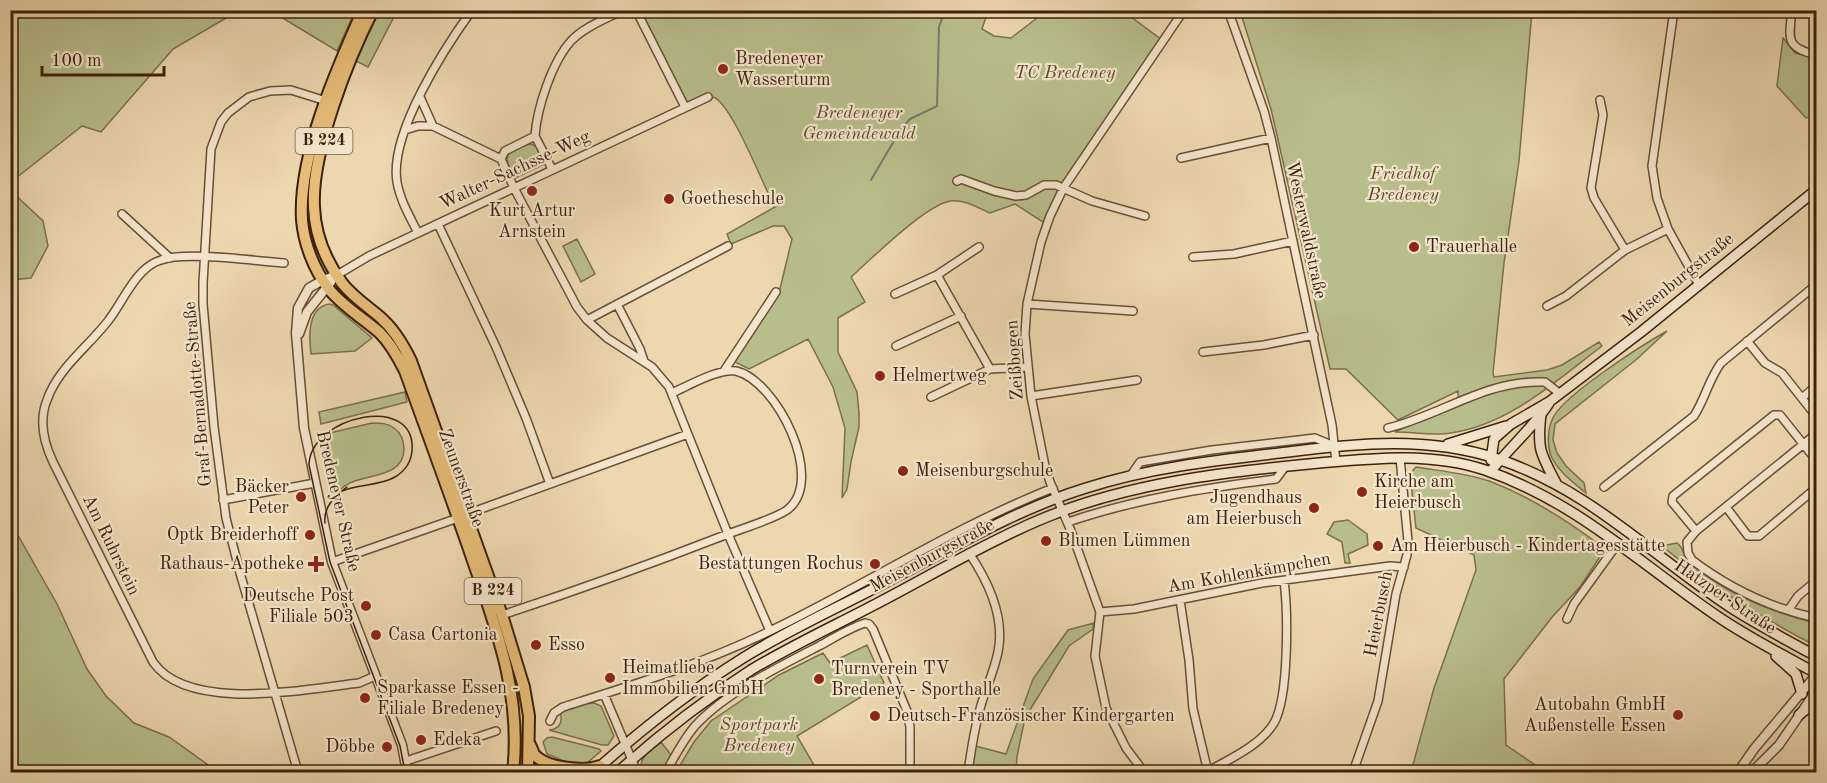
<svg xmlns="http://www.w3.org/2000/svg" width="1827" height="783" font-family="'Old Standard TT',serif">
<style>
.green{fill:#b8be8b;stroke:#7a704c;stroke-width:1.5}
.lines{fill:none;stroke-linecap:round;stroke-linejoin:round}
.stream{stroke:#767b72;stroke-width:2}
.minor-casing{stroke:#684f36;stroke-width:10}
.tertiary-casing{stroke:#684f36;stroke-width:11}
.secondary-casing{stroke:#3b220d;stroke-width:12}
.primary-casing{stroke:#3b220d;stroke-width:14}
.minor{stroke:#f3e5cb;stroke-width:7}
.tertiary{stroke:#f3e5cb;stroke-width:8}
.secondary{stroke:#f3e5cb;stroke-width:9}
.primary{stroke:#e6bc78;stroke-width:10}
.tram{stroke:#3b220d;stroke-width:1.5}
.poi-dot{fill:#8f2418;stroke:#f3e5cb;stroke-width:2}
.labels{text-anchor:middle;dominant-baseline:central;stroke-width:4.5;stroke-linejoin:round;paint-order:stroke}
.shield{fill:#f3e5cb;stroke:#725c46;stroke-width:1.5}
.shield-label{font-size:16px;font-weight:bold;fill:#3b220d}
.poi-label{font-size:18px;fill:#3b220d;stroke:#f3e5cb;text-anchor:start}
.park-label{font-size:18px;font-style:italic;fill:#5a492c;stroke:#f3e5cb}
.street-label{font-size:18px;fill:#3b220d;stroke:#f3e5cb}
</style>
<rect width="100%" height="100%" fill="#edd7af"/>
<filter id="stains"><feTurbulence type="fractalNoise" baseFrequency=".00333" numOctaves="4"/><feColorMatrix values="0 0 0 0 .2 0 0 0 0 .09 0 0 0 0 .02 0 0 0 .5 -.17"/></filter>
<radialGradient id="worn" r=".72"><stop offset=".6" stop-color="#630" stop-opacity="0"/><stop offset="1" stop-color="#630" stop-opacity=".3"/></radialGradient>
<path class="green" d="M11 10H237L238 11 173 49 101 132 82 126 11 182Z
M271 11H355L337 51Z
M379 11H397L368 67 356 61Z
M639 11H988L982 29 994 36 1011 38 1045 12H1084L1115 13 1131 17 1162 40 1110 117 1046 224 1015 204 990 213C978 208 964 199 950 201 926 205 871 259 851 277L865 302 838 318V352L857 392 859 413V427L851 462 847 489 842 498 845 428 833 387 808 339 749 369 733 361 779 293 792 239 784 226H773L731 244 727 234 775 207C763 186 732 103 713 97 705 95 693 102 686 105Z
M1240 11H1532L1519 161 1504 263 1493 373 1494 377 1547 370 1562 365 1599 342 1602 346C1557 380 1509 425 1451 433 1433 436 1413 432 1395 432L1458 403V391L1398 420 1346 369H1330L1271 109Z
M1783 38 1795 53 1816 58V121L1813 116 1806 118 1777 86Z
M531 144 537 147 545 164 513 179C503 156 504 149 531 144Z
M10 190 43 221 48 246 31 278 11 280Z
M577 239 595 274 581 282 563 246Z
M329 304 333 305 372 338 355 351 311 354C309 337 307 308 329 304Z
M1667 331 1637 359 1555 424 1553 440 1557 453 1566 466 1584 483 1586 493C1574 483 1561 474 1553 460 1547 450 1547 432 1552 420 1560 397 1644 344 1667 331Z
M405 392 407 402 321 424 319 412Z
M372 423C380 423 388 423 394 428 401 433 404 441 404 449 404 481 358 472 341 489L332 484 324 438 334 432Z
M1416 467C1440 471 1466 473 1489 481 1529 496 1571 523 1605 549L1580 587 1553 616 1504 679 1506 745 1541 769 1539 772H1411L1434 688 1476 570 1474 555 1416 528 1410 474Z
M1348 520 1367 534 1368 545 1348 554 1350 563H1345L1342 542 1327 534 1334 522Z
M11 523 57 604 87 669 106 696 134 723 169 737 218 772H11Z
M1677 543C1685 549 1683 557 1692 565 1728 595 1771 612 1816 623V646C1762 618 1710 586 1662 546Z
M1094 623 1093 629 1069 646 1025 718 1017 756 1016 772H969L972 745 1006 754 1033 679 1068 630Z
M867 645 884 683 797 736 818 772H676L694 742 711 721 779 675 823 653 830 663Z
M594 703 601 706 614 736 608 745H602L549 730C560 729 563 722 560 712L585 704Z
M552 737 599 749 601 751 587 763 566 762 547 754 543 742 547 738Z
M661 742 671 755 662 772H643C636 758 651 751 661 742Z"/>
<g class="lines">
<path class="stream" d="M871 180 901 129 910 119 937 106 939 27 945 10"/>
<defs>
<path id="minor" d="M636 10 685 107
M1228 10 1264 111 1271 138 1332 425 1336 462
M1674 10 1652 166 1657 198 1668 229 1699 285
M1792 10C1789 39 1785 47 1816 55
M420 97 433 126
M1600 100 1603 115 1591 188 1594 198 1625 250
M405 130 418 126H433L501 159
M535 136C537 108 552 62 571 41 584 27 606 19 623 10
M1181 158 1271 138
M552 169 535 136 505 151 501 159 514 188 577 307 587 320 607 338 652 367 669 387 728 534 770 631
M957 181 961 179 994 191 1016 196 1026 195 1044 185H1056L1092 201 1145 216
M122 214 170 258
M438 224 496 347 526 418 550 484
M418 233C410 217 400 200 397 182 389 134 444 49 472 10
M1193 257 1234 254 1293 241
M284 263C256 261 185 251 161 260 154 262 147 267 142 272 128 286 120 306 108 321 88 347 58 368 47 400 39 420 44 443 53 462L153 662C188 713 306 689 359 683L375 676
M337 275 369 256 708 97
M937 275 990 369
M895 294 937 275 979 247
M617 304 640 349 644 361
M1027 304 1133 311
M1547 306 1566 296 1625 250 1668 229
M587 320 728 246
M1747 341 1765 363 1782 373 1816 416
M896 346 961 316
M1203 352 1264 345 1314 335
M724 371 776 292
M1031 396 1137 380
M931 397 990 369 1028 367
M1802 398 1816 386
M1388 428C1439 416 1485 381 1539 382H1545L1559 393
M1816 434 1696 531 1687 542 1688 553 1692 560C1729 588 1771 608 1816 618
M1131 475 1140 462 1212 450 1315 438 1334 446
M1604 487 1694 416C1705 399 1709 379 1721 363L1816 285
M223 500 315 483
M1726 507 1748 536H1759L1816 488
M467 514 688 434
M1068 522C1136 499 1204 488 1276 479L1285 467
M1696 531 1672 502 1673 496 1774 415H1780L1816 460
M332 562 458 518
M1180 600 1189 660 1193 709 1208 772
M1789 609 1798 596 1816 581
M1100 612 1134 609 1262 583 1390 566 1404 567
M502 615C575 591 648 565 720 537 737 530 773 520 787 510 827 480 776 380 736 371 719 368 688 386 672 393
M1567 619 1574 604 1613 550
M604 694 637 772
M550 721 554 713 563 707C633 685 702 664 768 632 864 586 954 527 1053 488
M406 761 496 731
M298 772 240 573 226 518 214 427 203 304V283L211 149 221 122 228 113 249 97 270 91 291 90 326 101
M666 772C675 756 683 740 695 726 725 693 780 666 819 646 834 638 849 628 865 623L869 624 873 629 907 711 910 727V772
M968 772C971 751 974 730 980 709 985 690 994 672 998 652 1005 618 988 581 969 553
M1144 772 1126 748 1106 708 1095 656 1100 612 1071 531 1050 482 1045 466 1031 396 1025 334 1027 304 1041 242 1050 216 1064 187 1184 10
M1207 772C1229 759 1260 746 1274 723 1289 697 1288 612 1284 581
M1353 772 1378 701 1396 594 1407 555 1408 541 1400 458"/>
<path id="tertiary" d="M337 275 323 280 309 288 298 308 296 333 304 428 332 562 402 745 407 772
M299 334 307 312 331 282
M1738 772 1754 749 1816 675
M1752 772 1779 745 1816 691"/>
<path id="secondary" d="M1541 414C1537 448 1540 453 1556 483
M1448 444 1506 426
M1491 460 1494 439 1511 424 1549 402 1641 332 1816 190
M1490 472C1509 448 1533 428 1549 403
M1776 656 1796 674 1802 694
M1799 715 1816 701
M596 770C642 729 690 691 743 658 791 628 844 605 894 578 957 545 1018 509 1086 488 1151 467 1219 460 1288 452 1358 443 1429 436 1498 459 1591 490 1653 557 1733 609 1760 626 1788 641 1816 656
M618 772C659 735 704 700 751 670 791 646 834 626 876 604 930 576 981 545 1037 521 1125 483 1224 472 1319 463 1374 458 1432 452 1485 470 1577 502 1639 563 1717 616 1749 638 1783 655 1816 673"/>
<path id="primary" d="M363 10C337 68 298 156 302 220 304 244 314 269 328 288 342 306 363 318 380 333 391 344 398 357 405 371 427 432 450 494 471 555 496 628 522 694 513 772
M373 10C348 59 311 153 314 207 315 234 326 261 342 283 352 296 367 306 380 317 394 329 403 344 411 361L502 615 524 687 529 716 528 772
M530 745C531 746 533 752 534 754 545 768 584 772 600 766"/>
</defs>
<use href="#minor" class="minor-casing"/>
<use href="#tertiary" class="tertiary-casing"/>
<use href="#secondary" class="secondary-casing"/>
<use href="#primary" class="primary-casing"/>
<use href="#minor" class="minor"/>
<use href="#tertiary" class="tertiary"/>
<use href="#secondary" class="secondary"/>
<use href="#primary" class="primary"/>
<path class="tram" d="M342 491C358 484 380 486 395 477 405 471 411 462 412 451 417 392 310 416 309 465L330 562 400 746 405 772
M325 523C323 506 335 497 347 487"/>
</g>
<g class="poi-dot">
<circle cx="723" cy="69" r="6"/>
<circle cx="532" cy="191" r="6"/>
<circle cx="669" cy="199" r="6"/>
<circle cx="1414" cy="247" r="6"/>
<circle cx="880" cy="376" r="6"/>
<circle cx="903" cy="471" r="6"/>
<circle cx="1362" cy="492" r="6"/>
<circle cx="301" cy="497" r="6"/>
<circle cx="1314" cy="508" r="6"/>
<circle cx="310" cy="535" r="6"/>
<circle cx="1046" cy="541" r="6"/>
<circle cx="1378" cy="546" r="6"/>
<path d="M313 555h6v6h6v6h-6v6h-6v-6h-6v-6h6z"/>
<circle cx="875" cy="564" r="6"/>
<circle cx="366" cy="606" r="6"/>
<circle cx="376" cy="635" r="6"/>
<circle cx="536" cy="645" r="6"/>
<circle cx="610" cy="678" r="6"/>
<circle cx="819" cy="679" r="6"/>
<circle cx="365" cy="698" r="6"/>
<circle cx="1678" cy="715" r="6"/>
<circle cx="875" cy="716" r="6"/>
<circle cx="421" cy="740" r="6"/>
<circle cx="387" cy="747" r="6"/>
</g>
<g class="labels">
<g class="shield">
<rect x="295.5" y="128" width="57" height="26" rx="4.5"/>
<rect x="464.5" y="578" width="57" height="26" rx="4.5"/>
</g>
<g class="shield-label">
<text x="324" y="141">B 224</text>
<text x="493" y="591">B 224</text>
</g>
<g class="poi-label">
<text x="735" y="59">Bredeneyer<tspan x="735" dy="21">Wasserturm</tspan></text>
<text x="681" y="199">Goetheschule</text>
<text x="532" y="211" text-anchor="middle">Kurt Artur<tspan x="532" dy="21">Arnstein</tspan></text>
<text x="1426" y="247">Trauerhalle</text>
<text x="892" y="376">Helmertweg</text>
<text x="915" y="471">Meisenburgschule</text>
<text x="1374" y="482">Kirche am<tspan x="1374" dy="21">Heierbusch</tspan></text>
<text x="289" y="487" text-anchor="end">Bäcker<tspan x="289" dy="21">Peter</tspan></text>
<text x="1302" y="498" text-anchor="end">Jugendhaus<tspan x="1302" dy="21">am Heierbusch</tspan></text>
<text x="298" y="535" text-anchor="end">Optk Breiderhoff</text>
<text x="1058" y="541">Blumen Lümmen</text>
<text x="1390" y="546">Am Heierbusch - Kindertagesstätte</text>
<text x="304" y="564" text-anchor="end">Rathaus-Apotheke</text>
<text x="863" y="564" text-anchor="end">Bestattungen Rochus</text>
<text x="354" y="596" text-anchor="end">Deutsche Post<tspan x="354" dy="21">Filiale 503</tspan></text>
<text x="388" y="635">Casa Cartonia</text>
<text x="548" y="645">Esso</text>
<text x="622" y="668">Heimatliebe<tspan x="622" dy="21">Immobilien GmbH</tspan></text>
<text x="831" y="669">Turnverein TV<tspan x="831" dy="21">Bredeney - Sporthalle</tspan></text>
<text x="377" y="688">Sparkasse Essen -<tspan x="377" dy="21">Filiale Bredeney</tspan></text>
<text x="1666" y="705" text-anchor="end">Autobahn GmbH<tspan x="1666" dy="21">Außenstelle Essen</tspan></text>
<text x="887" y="716">Deutsch-Französischer Kindergarten</text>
<text x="433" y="740">Edeka</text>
<text x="375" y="747" text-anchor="end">Döbbe</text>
</g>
<g class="park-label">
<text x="1065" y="73">TC Bredeney</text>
<text x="859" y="113">Bredeneyer<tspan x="859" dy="21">Gemeindewald</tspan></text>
<text x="1403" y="174">Friedhof<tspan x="1403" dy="21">Bredeney</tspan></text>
<text x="759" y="725">Sportpark<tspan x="759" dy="21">Bredeney</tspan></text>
</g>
<g class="street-label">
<text transform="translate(515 170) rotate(-25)">Walter-Sachsse-Weg</text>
<text transform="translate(1306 230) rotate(78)">Westerwaldstraße</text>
<text transform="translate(1678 280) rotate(-39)">Meisenburgstraße</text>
<text transform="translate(1015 360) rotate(-94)">Zeißbogen</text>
<text transform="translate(198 394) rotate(-95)">Graf-Bernadotte-Straße</text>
<text transform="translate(461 478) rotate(70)">Zeunerstraße</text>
<text transform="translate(338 501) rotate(77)">Bredeneyer Straße</text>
<text transform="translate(111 545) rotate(64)">Am Ruhrstein</text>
<text transform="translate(932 556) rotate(-28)">Meisenburgstraße</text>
<text transform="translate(1249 573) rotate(-10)">Am Kohlenkämpchen</text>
<text transform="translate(1725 597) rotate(34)">Hatzper Straße</text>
<text transform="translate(1379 614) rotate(-79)">Heierbusch</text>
</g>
</g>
<rect width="1827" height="783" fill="none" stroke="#edd7af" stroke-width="36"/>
<rect x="12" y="12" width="1803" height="759" fill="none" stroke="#3b220d" stroke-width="3"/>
<rect x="18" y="18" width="1791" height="747" fill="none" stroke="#3b220d" stroke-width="1.5"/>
<path d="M42 66v9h122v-9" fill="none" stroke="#3b220d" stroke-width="3"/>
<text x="51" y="66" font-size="18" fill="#3b220d" stroke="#f3e5cb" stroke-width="4.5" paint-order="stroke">100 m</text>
<rect width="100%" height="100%" filter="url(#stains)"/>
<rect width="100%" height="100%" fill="url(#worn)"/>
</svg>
